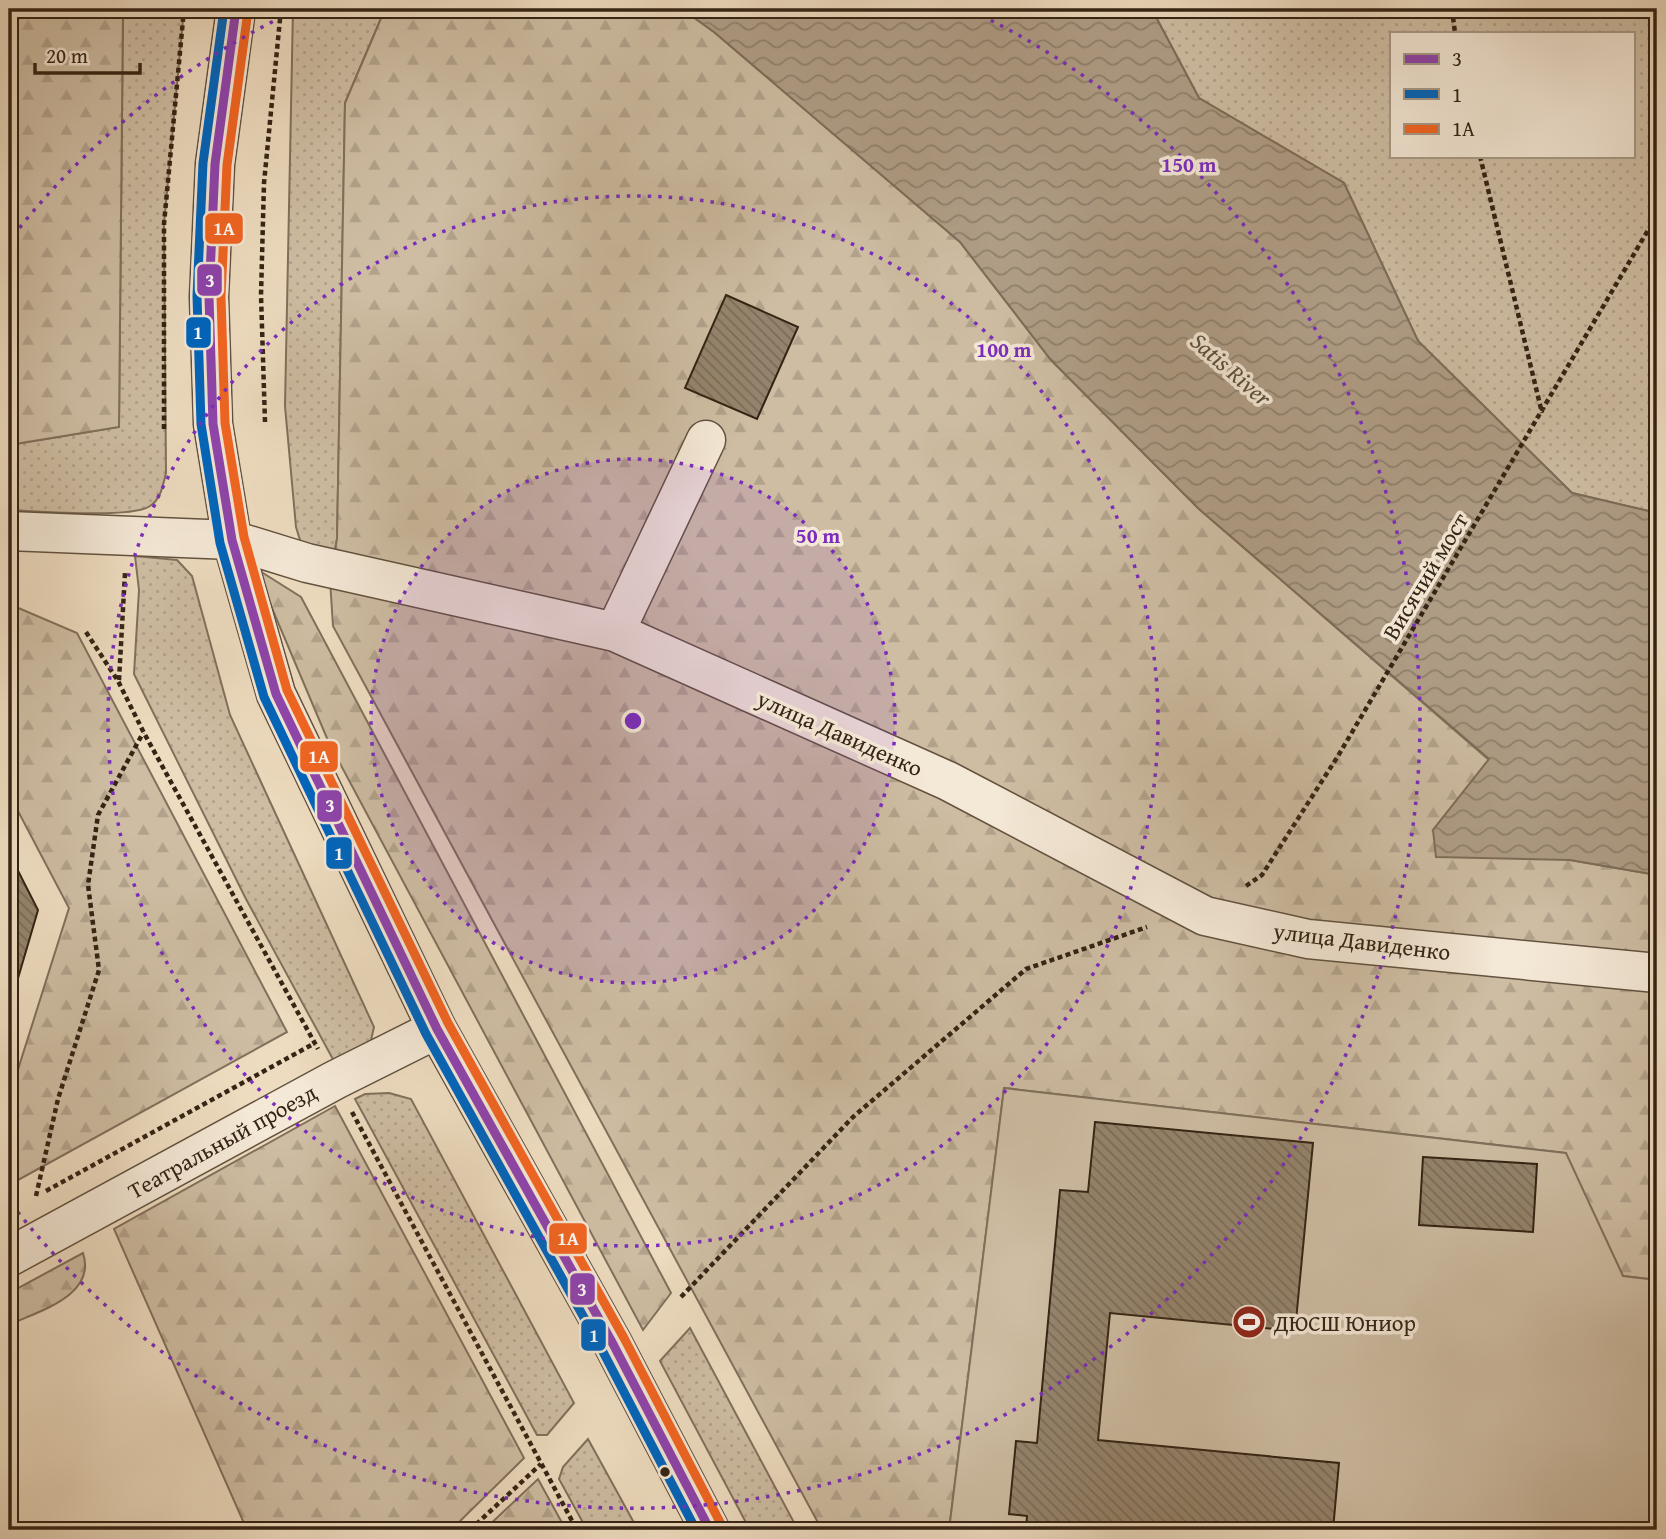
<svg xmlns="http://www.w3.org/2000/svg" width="1666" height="1539" font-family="'Gentium Book Plus',serif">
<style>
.grass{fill:url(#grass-dots);stroke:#81705c;stroke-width:2;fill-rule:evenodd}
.forest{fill:url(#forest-firs);stroke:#81705c;stroke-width:2}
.park{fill:#cebda3;stroke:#81705c;stroke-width:2}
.water{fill:url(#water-waves);stroke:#7e6d58;stroke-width:2}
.building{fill:url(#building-back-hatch);stroke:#342414;stroke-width:2}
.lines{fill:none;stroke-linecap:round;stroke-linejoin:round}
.minor-casing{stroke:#62523f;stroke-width:41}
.path{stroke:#342414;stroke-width:4.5;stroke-dasharray:5 3.5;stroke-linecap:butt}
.minor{stroke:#f4e8d6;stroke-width:38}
.bus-1-casing{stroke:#f4e8d6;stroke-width:14}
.bus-2-casing{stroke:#f4e8d6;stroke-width:14}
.bus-3-casing{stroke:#f4e8d6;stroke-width:14}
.bus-1{stroke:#8e44ad;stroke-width:9}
.bus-2{stroke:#0065bd;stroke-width:9}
.bus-3{stroke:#f26522;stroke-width:9}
.ring{fill:none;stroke:#7b2cbf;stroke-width:3.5;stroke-dasharray:3.5 7}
.bus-dot{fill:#342414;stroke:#f4e8d6;stroke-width:2.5}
.labels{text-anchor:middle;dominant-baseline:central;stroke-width:7;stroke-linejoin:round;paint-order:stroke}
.street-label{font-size:23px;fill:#342414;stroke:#f4e8d6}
.poi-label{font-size:23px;fill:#342414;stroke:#f4e8d6;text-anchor:start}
.water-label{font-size:24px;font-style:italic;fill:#5f4e3c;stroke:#f4e8d6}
.centre{fill:#7b2cbf;stroke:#f4e8d6;stroke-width:3.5}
.ring-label{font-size:21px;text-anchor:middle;font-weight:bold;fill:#7b2cbf;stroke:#f4e8d6;stroke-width:7;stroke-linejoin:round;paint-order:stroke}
.line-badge{stroke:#f4e8d6;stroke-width:2.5}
.badge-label{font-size:19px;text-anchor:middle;font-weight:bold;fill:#fff}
</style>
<defs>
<pattern id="grass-dots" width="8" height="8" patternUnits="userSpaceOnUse" patternTransform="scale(1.75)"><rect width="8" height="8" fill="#cebda3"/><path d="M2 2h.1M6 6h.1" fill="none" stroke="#b2a28b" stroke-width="1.8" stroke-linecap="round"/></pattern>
<pattern id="forest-firs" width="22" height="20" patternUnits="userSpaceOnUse" patternTransform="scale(1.75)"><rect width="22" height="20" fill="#cebda3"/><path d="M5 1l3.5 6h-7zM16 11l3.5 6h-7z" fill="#b2a28b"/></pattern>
<pattern id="water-waves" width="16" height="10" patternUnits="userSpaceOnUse" patternTransform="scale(1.75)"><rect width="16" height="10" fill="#af9d86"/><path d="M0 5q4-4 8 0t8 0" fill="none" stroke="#8f806c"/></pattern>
<pattern id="building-back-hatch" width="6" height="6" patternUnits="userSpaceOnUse" patternTransform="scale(1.75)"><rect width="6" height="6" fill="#95846d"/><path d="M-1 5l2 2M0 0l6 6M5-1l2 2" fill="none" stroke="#7a6c58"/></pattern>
</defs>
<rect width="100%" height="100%" fill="#eedcc0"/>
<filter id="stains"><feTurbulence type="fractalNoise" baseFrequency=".00286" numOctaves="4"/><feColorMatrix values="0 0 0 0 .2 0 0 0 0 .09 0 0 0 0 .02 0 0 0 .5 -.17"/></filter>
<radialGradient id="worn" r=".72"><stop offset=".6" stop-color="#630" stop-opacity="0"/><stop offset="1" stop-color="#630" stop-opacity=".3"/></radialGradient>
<path class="grass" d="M123 9H184L164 224 166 473C163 485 161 499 150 506 131 519 36 511 9 510V445L119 427Z
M293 9H385L345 103 337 539 331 569 307 563 296 527 285 406Z
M1141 9H1657V513L1572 493 1418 341 1344 183 1199 98 1157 19ZM1391 33H1633V156H1391Z
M135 556 177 560 192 576 230 715 374 1027 369 1049 335 1063 246 899 134 674 139 590Z
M389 1093 411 1099 574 1403 547 1435H537L355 1099 365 1094Z
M690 1328 798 1530H750L660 1361Z
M588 1439 638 1530H587L559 1479 563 1467Z"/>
<path class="forest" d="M9 9H123L119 427 9 445Z
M385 9H682L714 32 960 242 1051 360 1199 509 1489 760 1433 830 1570 860 1657 875V1280L1623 1276 1565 1153 1004 1088 949 1530H822L333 626 330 580 337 539 345 103Z
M255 568 301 597 671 1293 643 1330 329 743Z
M9 604 77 633 287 1032 9 1185V1098L69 908 9 794Z
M335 1106 524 1458 451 1530H247L114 1229Z
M83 1253C97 1296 38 1311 9 1325V1293Z
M538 1479 566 1530H484Z"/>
<path class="park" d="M1004 1088 1566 1153 1623 1276 1657 1280V1530H949Z"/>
<path class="water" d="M682 9H1141L1157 19 1199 98 1344 183 1418 341 1572 493 1657 513V875L1570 860 1436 857 1433 830 1489 759 1199 509 1051 360 960 242 714 32Z"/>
<path class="building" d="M726 295 798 327 757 419 685 388Z
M9 853 38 910 9 1009Z
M1095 1122 1313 1143 1295 1331 1110 1313 1098 1440 1339 1463 1333 1530H1026L1027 1516 1009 1514 1016 1441 1037 1443 1060 1190 1088 1192Z
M1423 1157 1537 1164 1533 1232 1419 1225Z"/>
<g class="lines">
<defs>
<path id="minor" d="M236 9 215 164 209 297 213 424 232 540 276 694 437 1029 613 1344 710 1530
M9 531 232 540 307 563 615 632 948 781 1205 916 1308 939 1657 973
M615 632 706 440
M9 1257 335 1080 437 1029"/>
</defs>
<use href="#minor" class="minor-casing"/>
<path class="path" d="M1452 9 1455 33
M9 20 20 9
M1480 156 1542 413
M265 422 261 295 264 183 281 9
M164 429V224L184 9
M86 632 118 681 144 733 318 1049
M119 680 125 573
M1246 886 1262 875 1338 756 1657 215
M352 1112 577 1530
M46 1191 315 1043
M36 1196 58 1099 99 970 88 885 98 815 143 733
M681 1297 853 1117 1026 969 1147 927
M470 1530 541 1464"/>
<use href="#minor" class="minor"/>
<defs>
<path id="bus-1" d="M236 9 215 164 209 297 213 424 232 540 276 694 437 1029 613 1344 710 1530"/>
<path id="bus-2" d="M224 9 203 163 197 296 201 424 220 543 264 697 426 1034 602 1350 696 1530"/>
<path id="bus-3" d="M248 11 227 165 221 297 225 423 244 537 287 690 448 1023 624 1338 721 1524"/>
</defs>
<use href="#bus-1" class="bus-1-casing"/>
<use href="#bus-2" class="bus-2-casing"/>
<use href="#bus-3" class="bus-3-casing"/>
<use href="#bus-1" class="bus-1"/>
<use href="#bus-2" class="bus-2"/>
<use href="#bus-3" class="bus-3"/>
</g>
<circle cx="633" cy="721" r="262" fill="#7b2cbf" fill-opacity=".12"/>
<g class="ring">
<circle cx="633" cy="721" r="262"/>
<circle cx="633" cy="721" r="525"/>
<path d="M13 236A787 787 0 0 1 294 11M972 11A787 787 0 1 1 13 1206"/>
</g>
<defs>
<symbol id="stadium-disc" viewBox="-11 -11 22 22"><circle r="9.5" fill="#8f2418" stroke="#f4e8d6"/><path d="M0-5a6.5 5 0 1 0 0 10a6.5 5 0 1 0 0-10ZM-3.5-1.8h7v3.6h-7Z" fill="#fff"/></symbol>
</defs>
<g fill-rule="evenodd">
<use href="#stadium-disc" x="1230" y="1303" width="38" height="38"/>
</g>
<circle class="bus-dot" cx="665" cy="1472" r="6"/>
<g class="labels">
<g class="street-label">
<text transform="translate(1425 576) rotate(-59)">Висячий мост</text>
<text transform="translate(840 733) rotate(24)">улица Давиденко</text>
<text transform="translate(1362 941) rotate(7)">улица Давиденко</text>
<text transform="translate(222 1141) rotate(-29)">Театральный проезд</text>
</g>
<g class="poi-label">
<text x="1274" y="1322">ДЮСШ Юниор</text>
</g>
<g class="water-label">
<text transform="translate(1231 369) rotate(41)">Satis River</text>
</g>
</g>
<circle cx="633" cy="721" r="10" class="centre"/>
<g class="ring-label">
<text x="1189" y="172">150 m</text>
<text x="1004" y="357">100 m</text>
<text x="818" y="543">50 m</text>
</g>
<g class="line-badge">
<rect x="204" y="212" width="40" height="33" rx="7" fill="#f26522"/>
<rect x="196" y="263" width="27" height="34" rx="7" fill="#8e44ad"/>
<rect x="185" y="316" width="27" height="33" rx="7" fill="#0065bd"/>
<rect x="299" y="740" width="40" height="33" rx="7" fill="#f26522"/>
<rect x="316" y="789" width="27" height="34" rx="7" fill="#8e44ad"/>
<rect x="325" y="836" width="28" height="34" rx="7" fill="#0065bd"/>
<rect x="548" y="1222" width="40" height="33" rx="7" fill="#f26522"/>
<rect x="569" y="1272" width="27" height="34" rx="7" fill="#8e44ad"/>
<rect x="580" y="1318" width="27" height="34" rx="7" fill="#0065bd"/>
</g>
<g class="badge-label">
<text x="224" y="235">1А</text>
<text x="210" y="287">3</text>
<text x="198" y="339">1</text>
<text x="319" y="763">1А</text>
<text x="330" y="812">3</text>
<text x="339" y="860">1</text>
<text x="568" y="1245">1А</text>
<text x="582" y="1296">3</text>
<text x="594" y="1342">1</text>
</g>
<rect width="1666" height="1539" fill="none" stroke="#eedcc0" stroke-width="35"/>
<rect x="10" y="10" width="1645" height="1518" fill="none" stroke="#342414" stroke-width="3.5"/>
<rect x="18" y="18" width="1631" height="1504" fill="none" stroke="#342414" stroke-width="2"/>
<rect x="1390" y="32" width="245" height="126" fill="#f4e8d6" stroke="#a79a88" stroke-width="2"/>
<rect x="1404" y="54" width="35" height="10" fill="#8e44ad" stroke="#a79a88" stroke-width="2"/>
<text x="1452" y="66" font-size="21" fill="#342414">3</text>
<rect x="1404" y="89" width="35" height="10" fill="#0065bd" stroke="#a79a88" stroke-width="2"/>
<text x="1452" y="102" font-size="21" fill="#342414">1</text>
<rect x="1404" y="124" width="35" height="10" fill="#f26522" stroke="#a79a88" stroke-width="2"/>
<text x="1452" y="136" font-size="21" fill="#342414">1А</text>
<path d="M35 63v10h105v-10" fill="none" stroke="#342414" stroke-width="3.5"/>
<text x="46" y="63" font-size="21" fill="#342414" stroke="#f4e8d6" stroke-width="5" paint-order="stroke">20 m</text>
<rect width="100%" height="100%" filter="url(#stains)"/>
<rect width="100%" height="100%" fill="url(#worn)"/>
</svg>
